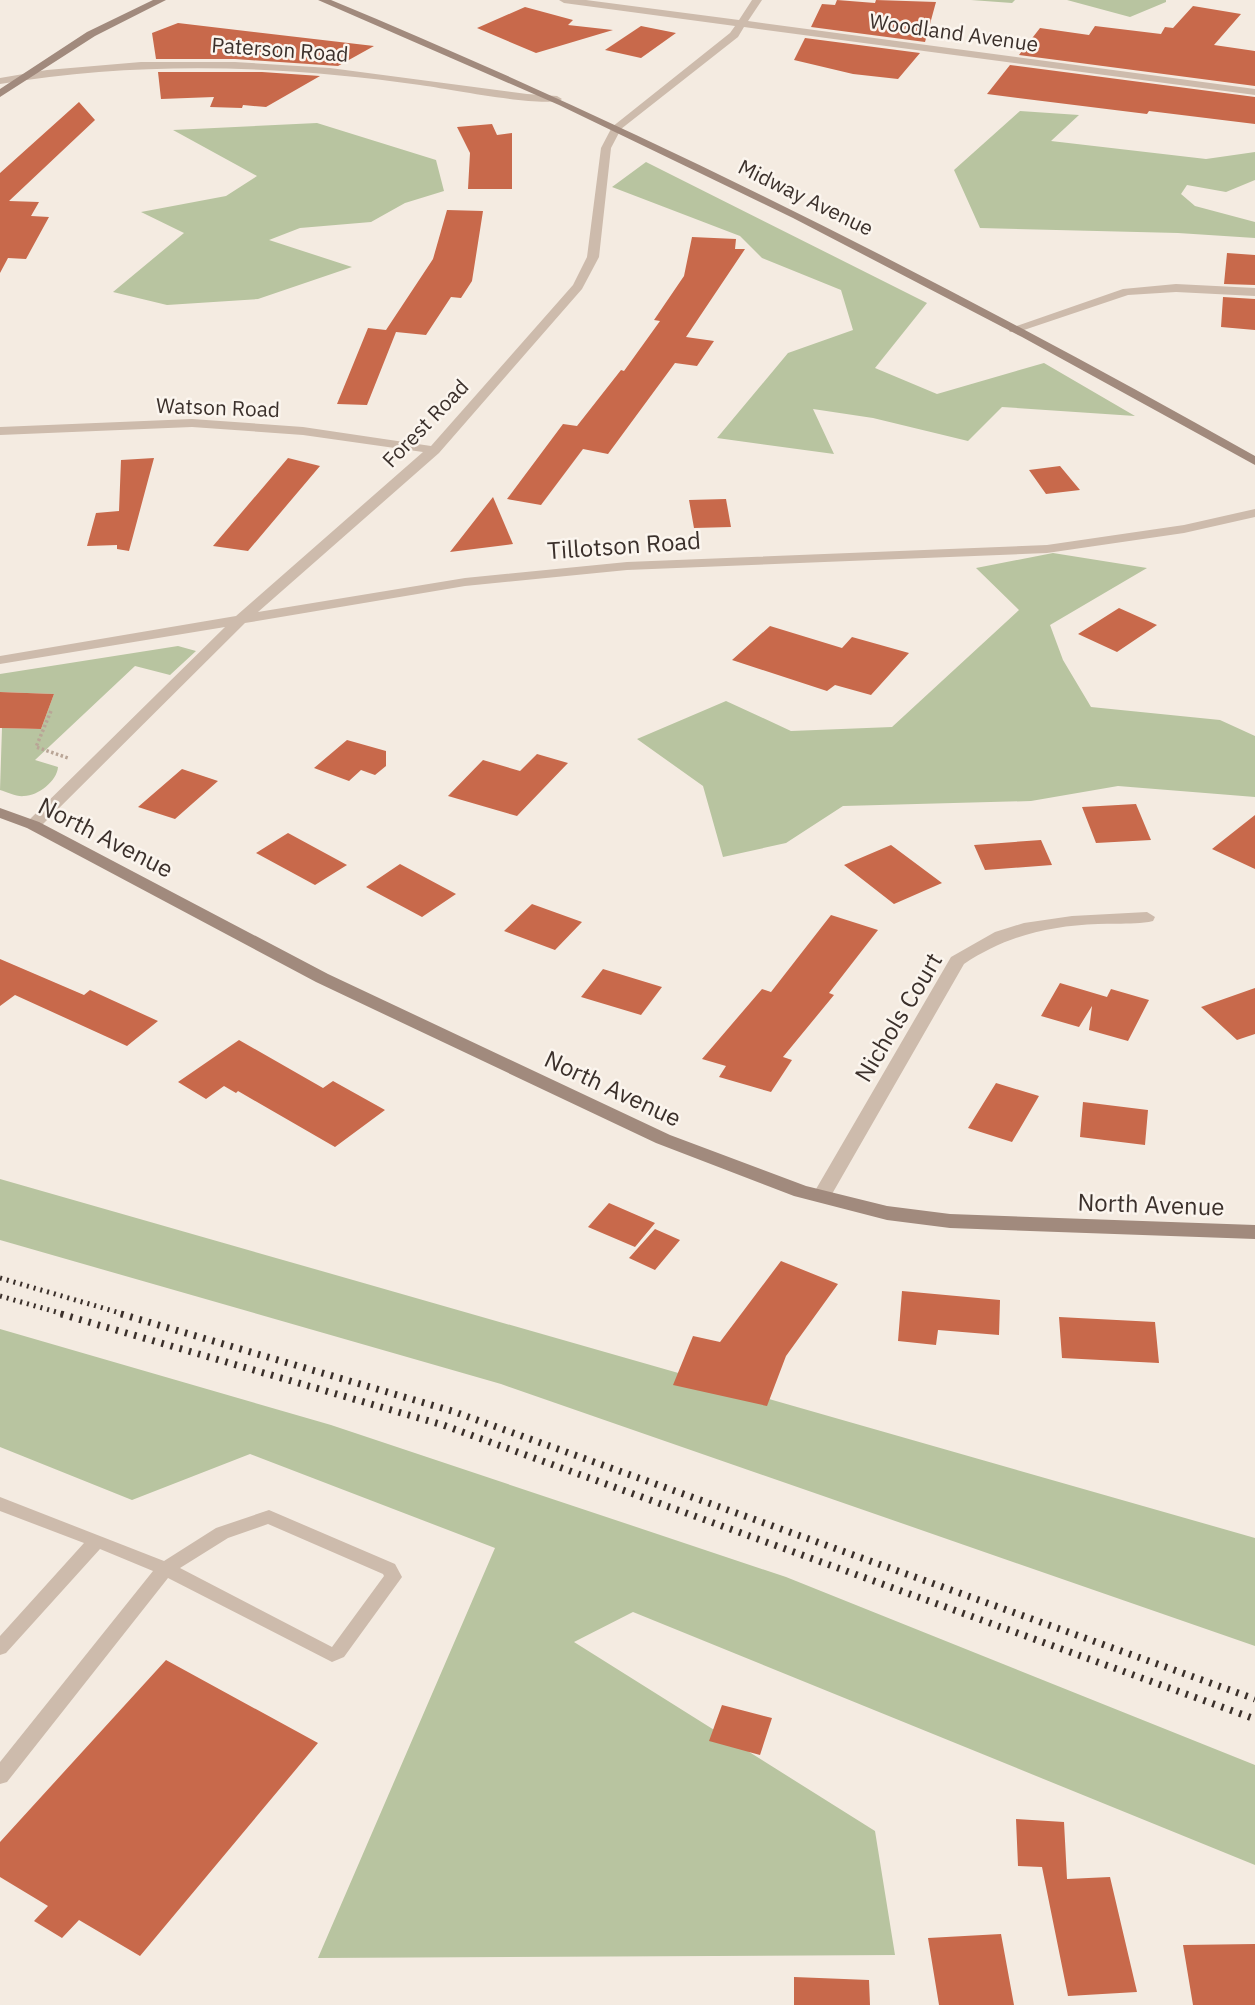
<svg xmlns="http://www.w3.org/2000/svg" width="1255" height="2005" font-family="'IBM Plex Sans',sans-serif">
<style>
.green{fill:#b8c4a0}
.building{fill:#c8694b}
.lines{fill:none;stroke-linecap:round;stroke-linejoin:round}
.path{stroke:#b9a596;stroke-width:3.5;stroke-dasharray:2.5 2.5;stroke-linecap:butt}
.lane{fill:#cdbbac;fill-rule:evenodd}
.street{fill:#cdbbac;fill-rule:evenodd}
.secondary{fill:#a18a7d;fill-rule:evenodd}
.rail-far1{stroke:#3b302b;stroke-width:5;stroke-dasharray:2 5;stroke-linecap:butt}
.rail{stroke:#3b302b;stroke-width:7;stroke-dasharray:2.5 7;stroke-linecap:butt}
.labels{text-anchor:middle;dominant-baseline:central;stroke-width:5;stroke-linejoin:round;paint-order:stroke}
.far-street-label{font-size:21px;fill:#3b302b;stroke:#fbf5ee}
.street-label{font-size:24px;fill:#3b302b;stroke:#fbf5ee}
</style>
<rect width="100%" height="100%" fill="#f4ebe1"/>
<path class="green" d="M971 0H1166V2L1130 17 1067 0H1015L1012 3Z
M1020 111 1079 115 1051 141 1206 159 1255 152V180L1226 192 1187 185 1181 194 1195 206 1255 222V238L1178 233 980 228 954 170Z
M317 123 436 160 444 191 405 203 371 222 300 228 269 240 352 267 258 299 167 305 113 292 184 233 141 212 226 196 257 176 173 130Z
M646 162 927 303 875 368 937 394 1044 363 1135 416 1002 407 968 441 873 418 813 409 834 454 717 438 788 353 853 330 841 290 762 258 740 236 612 187Z
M1053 553 1147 568 1050 625 1063 660 1091 707 1220 720 1255 736V797L1118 786 1031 801 843 806 786 843 723 857 703 786 637 739 726 701 791 731 892 727 1019 610 976 568Z
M178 646 196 651 170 675 135 666 35 760 58 767C57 781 38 796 24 796 17 797 7 792 0 790L2 728 41 729 54 694 0 692V674Z
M0 1179 1255 1538V1646L501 1384 0 1240Z
M0 1329 331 1425 786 1577 1255 1765V1865L633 1612 574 1642 875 1831 895 1955 318 1958 495 1548 250 1454 132 1500 0 1447Z"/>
<path class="building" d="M837 0 875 3 876 0 936 2 925 42 811 27 822 4 835 5Z
M1193 6 1241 14 1214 45 1255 51V86L1019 55 1040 28 1089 35 1095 26 1161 34 1165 27 1173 28Z
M525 7 573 20 568 25 613 30 536 53 477 28Z
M178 23 374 46 338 66 235 59H156L152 33Z
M641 26 676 33 641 58 605 50Z
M805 38 920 53 898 79 853 74 794 60Z
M1010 65 1255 97V124L1149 111 1147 114 987 94Z
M158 72H262L320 76 266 107 243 105 242 108 210 107 214 97 161 99Z
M79 102 95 120 9 201 39 202 31 216 49 217 26 259 8 258 0 273V173Z
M492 124 497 135 512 133V189H468L470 153 457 127Z
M447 210 483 211 472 281 461 298 451 297 426 335 396 332 367 405 337 404 368 328 386 330 433 259Z
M692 237 736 239 735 249H745L686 337 714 341 697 366 675 363 608 454 583 449 541 505 507 499 563 424 577 426 621 370 624 371 660 321 654 320 684 276Z
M1227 253 1255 255V285L1224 284Z
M1223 297 1255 299V330L1221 327Z
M154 458 129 551 117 549V545L87 546 96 513 119 511 121 460Z
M288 458 320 466 248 551 213 546Z
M1060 466 1080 490 1046 494 1029 470Z
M493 497 513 544 450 552Z
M726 499 731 527 694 528 689 500Z
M1119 608 1157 625 1117 652 1078 634Z
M770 626 842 648 852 637 909 653 871 695 835 685 827 691 732 660Z
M0 692 54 694 41 729 0 728Z
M347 740 386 751V766L375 775 361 770 349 781 314 768Z
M537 754 568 763 517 816 448 796 483 760 520 771Z
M182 769 218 781 175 819 138 807Z
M1136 804 1151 840 1096 843 1082 807Z
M1255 815V869L1212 849Z
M288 833 347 865 315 885 256 853Z
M1041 840 1052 865 985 870 974 845Z
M891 845 942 883 894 904 844 865Z
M400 864 456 894 422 917 366 887Z
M532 904 582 922 555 950 504 931Z
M831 915 878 930 829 993 834 995 783 1057 792 1060 771 1092 719 1077 726 1066 702 1059 762 989 771 992Z
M0 959 84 995 90 990 158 1021 127 1046 15 995 0 1006Z
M603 969 662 987 641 1015 581 997Z
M1060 983 1107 997 1111 989 1149 1000 1128 1041 1089 1030 1092 1006 1079 1027 1041 1016Z
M1255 988V1034L1237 1040 1201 1007Z
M239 1040 323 1088 333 1081 385 1110 335 1147 238 1091 236 1093 224 1086 206 1099 178 1082Z
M996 1083 1039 1096 1012 1142 968 1128Z
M1083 1102 1148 1110 1145 1145 1080 1137Z
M609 1203 655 1223 635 1247 588 1227Z
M655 1229 680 1240 655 1270 629 1258Z
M781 1261 838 1284 786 1356 767 1406 673 1385 693 1336 720 1342Z
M902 1291 1000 1300 999 1335 938 1330 936 1345 898 1341Z
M1059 1317 1155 1322 1159 1363 1062 1358Z
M166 1660 318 1743 140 1956 79 1920 62 1938 34 1921 48 1906 0 1877V1842Z
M722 1705 772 1718 760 1755 709 1741Z
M1016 1819 1064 1822 1067 1879 1110 1877 1137 1992 1068 1996 1042 1867 1018 1866Z
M1001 1934 1014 2005H939L928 1938Z
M1255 1944V2005H1193L1183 1945Z
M794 1977 869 1980 870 2005H794Z"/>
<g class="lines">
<path class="path" d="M51 711 36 747 68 758"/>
<path class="lane" d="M0 1497 164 1561 216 1528 269 1510 395 1564 402 1577 344 1657 332 1662 168 1578 7 1782 0 1784V1762L153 1571 100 1549 6 1653 0 1655V1636L84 1543 0 1511ZM268 1524 383 1574 384 1576 332 1647 180 1568 228 1538Z"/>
<path class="street" d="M559 0H586L739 20 752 0H762L748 21 1255 89V95L744 27 738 37 621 129 611 148 599 257 582 289 439 453 258 612 465 578 627 562 1047 545 1184 525 1255 509V517L1184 533 1047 553 627 570 465 586 245 623 39 828H27L25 825 27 822 225 627 0 664V656L236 616 423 452 303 435 192 427 0 435V427L192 419 303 427 431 446 573 285 587 257 601 148 612 127 730 33 735 26 564 3Z
M141 62H235L330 68 527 94 557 96 562 99C548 109 444 88 420 85 280 65 140 61 0 84V78L47 70Z
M1176 284 1255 288V296L1176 292 1128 295 1018 332H1010L1008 329 1123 289Z
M1147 912 1155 917 1153 921C1136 925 1116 923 1098 924 1048 926 1006 936 964 964L828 1201H814L812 1196 951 957 995 932 1024 923 1072 916Z"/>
<path class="secondary" d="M153 0H166L95 36 0 97V89L87 32Z
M318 0H331C650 132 954 287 1255 456V465L1022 337 793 218 559 105Z
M0 808 39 822 328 974 670 1135 806 1186 887 1206 950 1214 1255 1225V1239L950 1228 887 1220 794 1196 656 1143 316 982 27 828 0 818Z"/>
<path class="rail-far1" d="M0 1278 127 1315
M0 1296 67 1315"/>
<path class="rail" d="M61 1314 443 1425 1255 1719
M121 1314 452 1411 1255 1699"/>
</g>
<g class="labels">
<g class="far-street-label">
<text transform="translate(954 32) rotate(8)">Woodland Avenue</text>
<text transform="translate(280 49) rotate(4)">Paterson Road</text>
<text transform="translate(806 197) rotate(26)">Midway Avenue</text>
<text transform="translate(218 407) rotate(2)">Watson Road</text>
<text transform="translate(425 423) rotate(-46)">Forest Road</text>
</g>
<g class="street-label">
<text transform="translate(624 545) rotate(-4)">Tillotson Road</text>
<text transform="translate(106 837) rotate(27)">North Avenue</text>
<text transform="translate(898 1017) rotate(-59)">Nichols Court</text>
<text transform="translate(613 1088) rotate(25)">North Avenue</text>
<text transform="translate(1151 1204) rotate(2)">North Avenue</text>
</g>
</g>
</svg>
